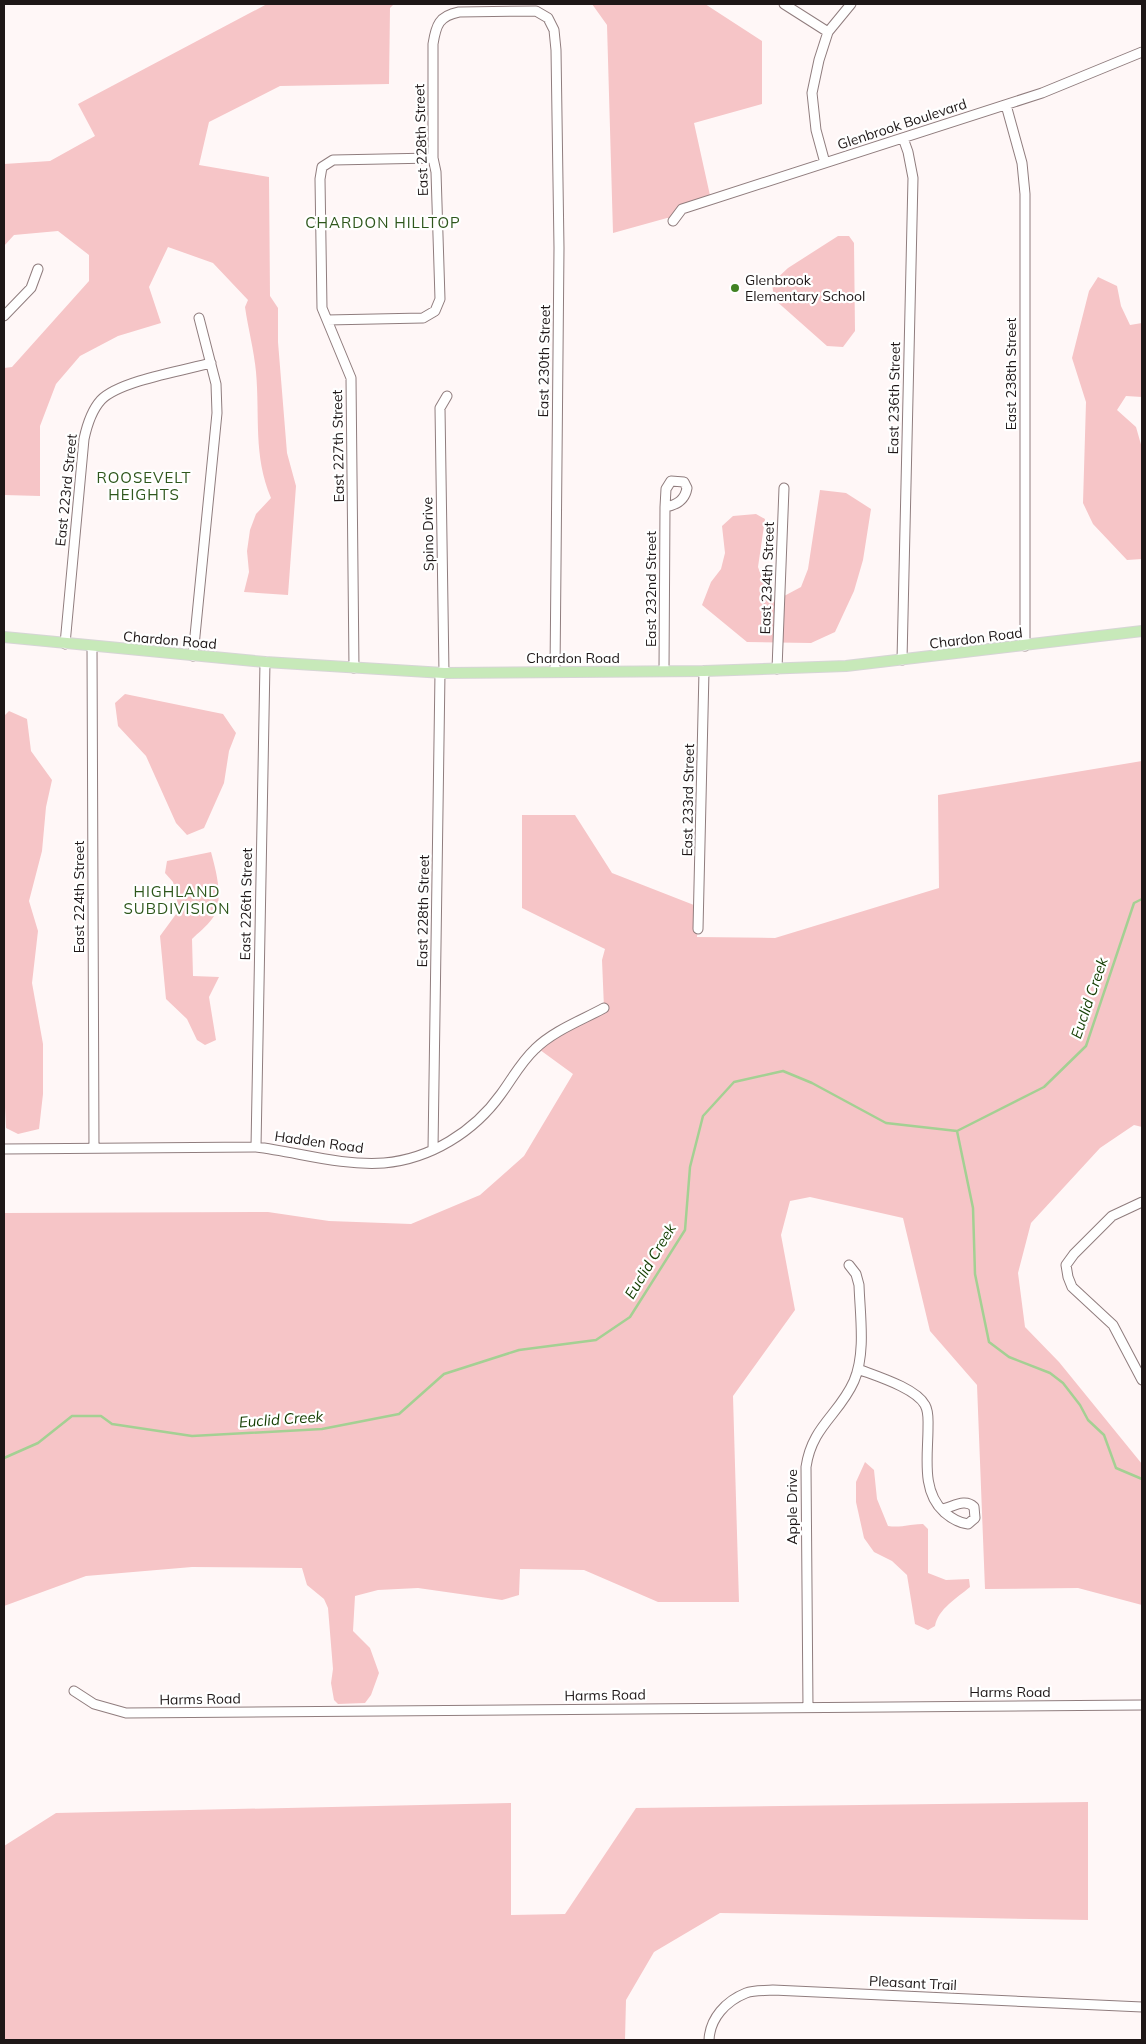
<svg xmlns="http://www.w3.org/2000/svg" width="1146" height="2044" font-family="Mulish,sans-serif">
<style>
.green{fill:#f6c5c7}
.lines{fill:none;stroke-linecap:round;stroke-linejoin:round}
.stream{stroke:#a4d093;stroke-width:2.5}
.minor-casing{stroke:#907d7e;stroke-width:11}
.major-casing{stroke:#d6d5d5;stroke-width:12}
.minor{stroke:#fff;stroke-width:9}
.major{stroke:#c7e9b9;stroke-width:10}
.poi-dot{fill:#418223;stroke:#fff;stroke-width:2}
.labels{text-anchor:middle;dominant-baseline:central;stroke-width:4.5;stroke-linejoin:round;paint-order:stroke}
.street-label{font-size:14px;fill:#1e1717;stroke:#fff}
.poi-label{font-size:14px;fill:#1e1717;stroke:#fff;text-anchor:start}
.neighbourhood-label{font-size:15px;letter-spacing:1px;fill:#2e571c;stroke:#fff}
.water-label{font-size:15px;font-style:italic;fill:#143d00;stroke:#fff}
</style>
<rect width="100%" height="100%" fill="#fff7f7"/>
<path class="green" d="M267 4H394L390 8 389 84 280 86 209 122 199 165 269 177 270 296 278 308V342L287 453 296 486 288 595 244 592 249 572 247 551 250 530 256 514 271 498C253 455 260 417 256 372 254 350 248 328 245 307L248 300 213 263 168 247 149 287 161 323 118 336 80 356 56 384 40 426V496L4 495V368L12 367 89 281V255L58 231 14 235 4 246V164L50 161 95 136 78 104Z
M592 4H705L762 41V104L694 123 711 200 682 209 675 218H667L613 233 607 25Z
M838 236H849L854 243 855 331 843 347 827 346 774 299 772 283 788 268Z
M1098 277 1117 286 1121 306 1130 325 1142 323V397L1126 396 1117 410 1136 427 1142 448V559L1127 560 1093 524 1083 503 1086 402 1072 358 1089 291Z
M820 490 846 493 871 509 863 560 854 591 835 632 811 643 747 642 702 605 711 582 721 569 725 553 722 526 733 516 756 514 765 519 758 567 771 603 801 587 808 569Z
M125 694 223 714 236 733 229 751 224 783 204 828 187 835 176 823 146 756 118 726 115 703Z
M9 711 27 719 31 751 52 780 46 807 42 851 29 901 38 931 32 983 43 1044V1094L39 1129 18 1134 6 1128 4 1087V716Z
M1142 761V1127L1134 1125 1100 1148 1031 1223 1018 1273 1025 1327 1059 1362 1142 1464V1605L1078 1588 985 1589 977 1385 930 1331 903 1218 810 1197 790 1201 781 1235 795 1310 733 1396 739 1602H658L584 1570 520 1569 519 1595 502 1600 418 1588 378 1590 355 1596 353 1631 370 1648 379 1673 371 1695 365 1703 338 1704 334 1700 331 1683 333 1669 328 1608 324 1599 307 1585 302 1568 192 1567 86 1576 4 1606V1213L268 1212 329 1221 411 1224 480 1195 524 1156 573 1074 536 1047 604 1008 602 960 605 949 522 908V815H575L612 873 699 907 697 937 775 938 939 888 938 795Z
M211 852C216 871 225 901 212 919 207 926 198 933 192 939L193 976 219 977 209 997 216 1040 205 1045 197 1040 187 1019 166 999 160 936 179 910 173 882 165 873 167 861Z
M865 1462 874 1470 877 1499 888 1526C901 1528 910 1524 923 1524L928 1529V1573L946 1580 969 1579 970 1587C957 1598 938 1609 935 1626L928 1630 915 1624 907 1575 892 1561 874 1552 864 1538 856 1502V1482Z
M1088 1802V1920L720 1913 654 1952 626 2000 625 2040H4V1846L56 1813 511 1803V1915L565 1914 636 1808Z"/>
<g class="lines">
<path class="stream" d="M957 1131 973 1208 975 1274 989 1342 1009 1357 1050 1373 1063 1383 1080 1405 1088 1420 1104 1435 1116 1468 1142 1479
M4 1458 38 1443 72 1416H101L112 1424 192 1436 322 1429 399 1414 444 1374 519 1350 596 1340 630 1317 685 1230 690 1167 703 1116 734 1082 783 1071 812 1083 886 1123 957 1131 1044 1087 1086 1046 1134 903 1142 899"/>
<defs>
<path id="minor" d="M784 4 828 32
M1006 105 1022 163 1025 194V646
M825 163 816 130 812 93 819 60 828 32 851 4
M673 221 682 209 1042 93 1142 52
M4 316 31 288 38 269
M327 320 423 318 435 311 440 299 436 172 433 158V44C436 25 439 16 459 12L536 11 548 18 554 30 556 50 559 248 555 672
M65 644 84 439C87 425 91 411 101 400 119 381 185 370 211 363
M92 646 94 1148
M193 656 217 413 216 384 199 318
M902 660 913 178 908 152 903 138
M354 668 351 378 322 308 320 179 322 167 333 160 433 158
M777 669 784 488
M664 671 665 507 666 489 671 481 684 482 687 488C685 500 677 505 665 507
M444 673 440 408 447 396
M698 929 704 671
M256 1147 265 662
M4 1149 256 1147C298 1152 340 1166 384 1163 430 1159 474 1132 501 1094 512 1079 521 1062 535 1049 553 1031 582 1020 604 1008
M433 1149 440 673
M1142 1202 1112 1216 1074 1254 1066 1265 1068 1277 1072 1287 1113 1325 1142 1380
M858 1369C876 1376 916 1388 925 1405 929 1412 928 1420 928 1428 928 1456 921 1491 944 1512 951 1518 958 1523 968 1524L975 1518 974 1507C965 1498 953 1507 942 1509
M74 1691 94 1704 126 1713 1142 1705
M808 1707 806 1467C812 1426 839 1415 854 1381 866 1353 860 1315 859 1285L856 1274 849 1265
M709 2040C710 2018 726 2001 746 1993 754 1990 765 1991 773 1990L1142 2007"/>
<path id="major" d="M4 637 265 662 444 673 704 671 846 666 1142 631"/>
</defs>
<use href="#minor" class="minor-casing"/>
<use href="#major" class="major-casing"/>
<use href="#minor" class="minor"/>
<use href="#major" class="major"/>
</g>
<circle class="poi-dot" cx="735" cy="288" r="5"/>
<g class="labels">
<g class="street-label">
<text transform="translate(902 124) rotate(-18)">Glenbrook Boulevard</text>
<text transform="translate(421 140) rotate(-92)">East 228th Street</text>
<text transform="translate(544 361) rotate(-89)">East 230th Street</text>
<text transform="translate(1011 374) rotate(-90)">East 238th Street</text>
<text transform="translate(894 398) rotate(-89)">East 236th Street</text>
<text transform="translate(338 446) rotate(-91)">East 227th Street</text>
<text transform="translate(66 490) rotate(-84)">East 223rd Street</text>
<text transform="translate(428 534) rotate(-91)">Spino Drive</text>
<text transform="translate(767 578) rotate(-88)">East 234th Street</text>
<text transform="translate(651 589) rotate(-90)">East 232nd Street</text>
<text transform="translate(976 638) rotate(-7)">Chardon Road</text>
<text transform="translate(170 640) rotate(5)">Chardon Road</text>
<text x="573" y="658">Chardon Road</text>
<text transform="translate(688 800) rotate(-89)">East 233rd Street</text>
<text transform="translate(79 897) rotate(-90)">East 224th Street</text>
<text transform="translate(246 904) rotate(-89)">East 226th Street</text>
<text transform="translate(423 911) rotate(-89)">East 228th Street</text>
<text transform="translate(319 1142) rotate(8)">Hadden Road</text>
<text transform="translate(792 1507) rotate(-90)">Apple Drive</text>
<text x="1010" y="1692">Harms Road</text>
<text transform="translate(605 1695) rotate(-1)">Harms Road</text>
<text transform="translate(200 1699) rotate(-1)">Harms Road</text>
<text transform="translate(913 1983) rotate(3)">Pleasant Trail</text>
</g>
<g class="poi-label">
<text x="745" y="280">Glenbrook<tspan x="745" dy="16">Elementary School</tspan></text>
</g>
<g class="neighbourhood-label">
<text x="383" y="222">CHARDON HILLTOP</text>
<text x="144" y="477">ROOSEVELT<tspan x="144" dy="17">HEIGHTS</tspan></text>
<text x="177" y="891">HIGHLAND<tspan x="177" dy="17">SUBDIVISION</tspan></text>
</g>
<g class="water-label">
<text transform="translate(1089 998) rotate(-71)">Euclid Creek</text>
<text transform="translate(650 1261) rotate(-59)">Euclid Creek</text>
<text transform="translate(281 1419) rotate(-4)">Euclid Creek</text>
</g>
</g>
<rect width="1146" height="2044" fill="none" stroke="#1e1717" stroke-width="10"/>
</svg>
